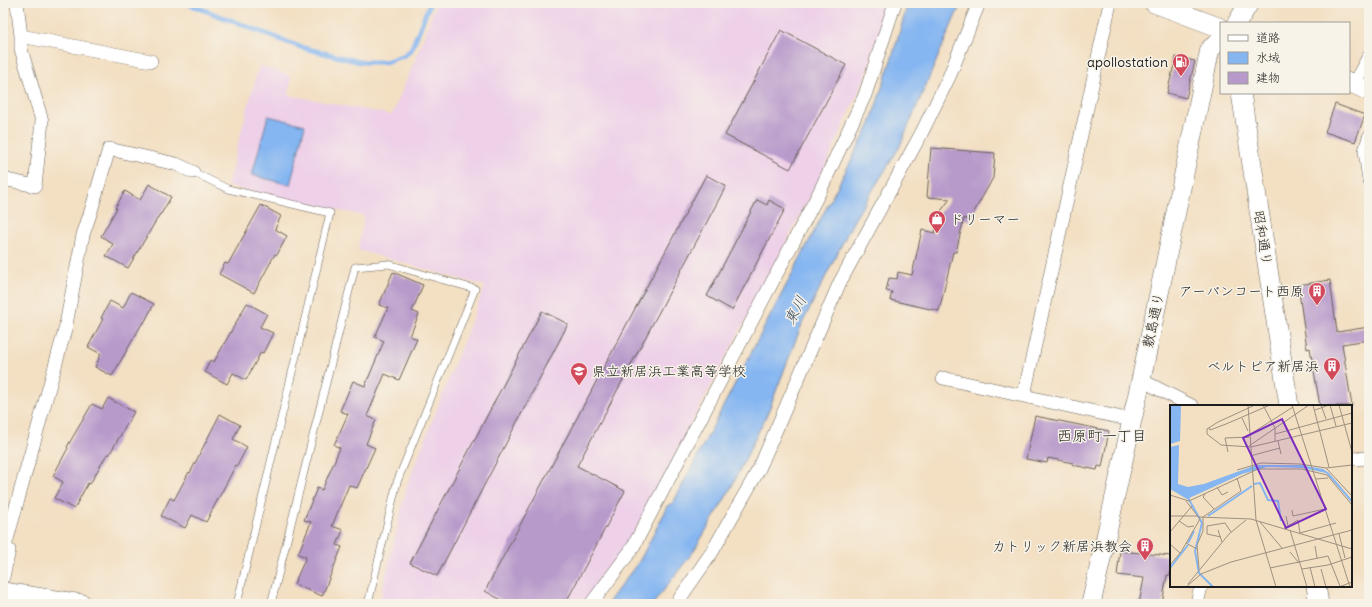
<svg xmlns="http://www.w3.org/2000/svg" width="1372" height="607" font-family="Delius,'Klee One',sans-serif">
<style>
.built{fill:#eed0e8}
.water{fill:#85b6f1;stroke:#506986}
.lines{fill:none;stroke-linecap:round;stroke-linejoin:round}
.stream{stroke:#85b6f1;stroke-width:5}
.building{fill:#b799ca}
.lane-casing{stroke:#676056;stroke-width:8}
.street-casing{stroke:#676056;stroke-width:14}
.secondary-casing{stroke:#676056;stroke-width:20}
.lane{stroke:#fff;stroke-width:7}
.street{stroke:#fff;stroke-width:13}
.secondary{stroke:#fff;stroke-width:19}
.labels{text-anchor:middle;dominant-baseline:central;stroke-width:3;stroke-linejoin:round;paint-order:stroke}
.poi-label{font-size:14px;fill:#1c1c1c;stroke:#f7f3e8;text-anchor:end}
.street-label{font-size:14px;fill:#1c1c1c;stroke:#f7f3e8}
.water-label{font-size:15px;font-style:italic;fill:#415267;stroke:#f7f3e8}
.neighbourhood-label{font-size:15px;fill:#1c1c1c;stroke:#f7f3e8}
.inset-river{fill:none;stroke:#85b6f1;stroke-width:2}
.inset-road{fill:none;stroke:#9d9180;stroke-width:1}
.view{fill:#7b2cbf;fill-opacity:0.15;stroke:#7b2cbf;stroke-width:2}
.inset-edge{fill:none;stroke:#1c1c1c;stroke-width:2}
</style>
<rect width="100%" height="100%" fill="#f7f3e8"/>
<filter id="ink" filterUnits="userSpaceOnUse"><feTurbulence type="fractalNoise" baseFrequency=".025" numOctaves="2"/><feDisplacementMap in="SourceGraphic" scale="8" xChannelSelector="R" yChannelSelector="G"/><feConvolveMatrix kernelMatrix="1 2 1 2 8 2 1 2 1" color-interpolation-filters="sRGB"/></filter>
<filter id="wash" filterUnits="userSpaceOnUse"><feTurbulence type="fractalNoise" baseFrequency=".012" numOctaves="4" result="noise"/><feDisplacementMap in="SourceGraphic" scale="16" xChannelSelector="R" yChannelSelector="G"/><feGaussianBlur stdDeviation="0.9" result="paint"/><feColorMatrix in="noise" values="0 0 0 0 0 0 0 0 0 0 0 0 0 0 0 0 0 1.4 0 .05"/><feComposite in="paint" operator="in"/></filter>
<g filter="url(#wash)">
<rect width="100%" height="100%" fill="#f3dfc2"/>
<path class="built" d="M436 3H888L867 73 823 172 627 546 585 604H379L407 485 485 286 358 250 364 216 227 186 259 65 291 76 289 95 392 115 417 55Z"/>
<path class="water" d="M908 3H961L899 148 854 220 802 324 768 412 729 492 693 552 653 604H607L640 560 668 506 673 503 870 124 893 54Z
M268 116 305 125 290 185 252 175Z"/>
<g class="lines">
<path class="stream" d="M186 3 300 47 360 62H385L405 55 411 50 430 3"/>
</g>
<g id="blocks">
<path class="building" d="M781 30 846 65 790 169 725 135Z
M1176 57 1195 61 1186 98 1167 93Z
M1335 104 1365 115 1355 142 1325 132Z
M931 148 995 153 993 178 969 221 964 218 956 252H953L939 311 890 300 892 292 886 291 889 278 897 279 898 272 912 275 922 230 935 233 938 215 950 199 927 197Z
M706 175 726 186 577 466 625 491 565 604H509L485 591Z
M149 184 171 197 161 214H160L128 268 106 256 113 244 101 236 117 208H115L125 191 140 200Z
M757 200 767 205 769 200 785 209 732 310 707 296Z
M261 205 281 216 275 229 287 236 277 255 275 254 254 293 219 274 225 263 228 264Z
M393 272 423 285 412 311 419 314 410 336 417 339 399 380 385 374 367 416 376 420 366 444 375 448 357 488 349 485 332 526 343 530 337 545 342 547 322 596 294 584 306 557 298 554 311 522 304 520 317 488 322 490 340 448 334 445 348 414 340 411 353 381 365 386 384 341 375 337 388 308 379 305Z
M1330 280 1337 332 1369 327V340L1342 344 1352 406H1320L1310 348 1307 349 1298 285Z
M131 292 154 304 144 323 143 322 112 376 95 367 101 354 88 347 103 319 101 318 110 301 123 308Z
M247 303 267 314 260 327 273 333 263 353 261 352 246 380 233 373 227 384 205 372 210 360 214 362Z
M542 311 568 324 437 576 410 563Z
M108 398 134 412 109 455 107 454 90 484 88 483 74 509 54 498 63 482 53 476 68 448 67 447 92 404 102 409Z
M220 414 240 425 233 439 247 447 237 466 236 465 206 522 192 515 185 528 161 516 170 498 174 500 189 472 190 473Z
M1035 416 1109 431 1102 467 1098 466 1097 470 1073 465V463L1048 458 1047 463 1026 459Z
M1120 551 1171 556 1170 576 1167 575 1162 604H1139L1144 578 1117 575Z"/>
</g>
</g>
<g filter="url(#ink)">
<use href="#blocks" fill-opacity="0" stroke="#676056" stroke-width="1"/>
<g class="lines">
<defs>
<path id="lane" d="M193 172 228 189 330 213 237 604
M271 604 355 267 388 264 475 289 397 482 368 604"/>
<path id="street" d="M17 3 21 36 151 61
M1354 84 1369 56
M1369 137 1365 151 1369 180
M3 179 35 186 42 121 21 49V36
M943 378 1131 420
M1141 380 1192 406
M1024 395 1110 3
M1351 459 1369 458
M3 577 9 550H4L65 330 83 235 91 211 109 149 176 164 193 172
M591 604 632 549 819 193 865 95 895 3
M676 604 712 552 759 469 840 282 921 134 949 77 979 3
M1197 604 1201 586"/>
<path id="secondary" d="M1154 3 1221 28
M1237 23 1249 3
M1349 82 1369 91
M1241 93 1289 406
M1316 586 1319 604
M3 592 82 604
M1091 604 1141 380 1210 49 1221 40"/>
</defs>
<use href="#lane" class="lane-casing"/>
<use href="#street" class="street-casing"/>
<use href="#secondary" class="secondary-casing"/>
<use href="#lane" class="lane"/>
<use href="#street" class="street"/>
<use href="#secondary" class="secondary"/>
</g>
</g>
<defs>
<symbol id="fuel-pin" viewBox="-11 -11 22 30"><path d="M0 17L-7.5 6A9.5 9.5 0 1 1 7.5 6Z" fill="#d1495b" stroke="#f7f3e8"/><path d="M-5.5-6h7V0h2V4h1.3V-2.5L3-4.5l.8-.8L6-3V5H2.5V1h-1V6h-7ZM-4.2-4.7v3.2H.2V-4.7Z" fill="#fff"/></symbol>
<symbol id="shop-pin" viewBox="-11 -11 22 30"><path d="M0 17L-7.5 6A9.5 9.5 0 1 1 7.5 6Z" fill="#d1495b" stroke="#f7f3e8"/><path d="M-5-2.5h2.3a2.7 3.5 0 0 1 5.4 0H5L5.5 6h-11ZM-1.5-2.5h3a1.5 2.3 0 0 0-3 0Z" fill="#fff"/></symbol>
<symbol id="building-pin" viewBox="-11 -11 22 30"><path d="M0 17L-7.5 6A9.5 9.5 0 1 1 7.5 6Z" fill="#d1495b" stroke="#f7f3e8"/><path d="M-4-6H4V6H1V3H-1V6H-4ZM-2.5-4.3h1.7v1.8h-1.7ZM.8-4.3h1.7v1.8H.8ZM-2.5-1h1.7V.8h-1.7ZM.8-1h1.7V.8H.8Z" fill="#fff"/></symbol>
<symbol id="school-pin" viewBox="-11 -11 22 30"><path d="M0 17L-7.5 6A9.5 9.5 0 1 1 7.5 6Z" fill="#d1495b" stroke="#f7f3e8"/><path d="M0-5L7-2L0 1L-7-2ZM-4 1L0 2.5L4 1V4Q0 6-4 4Z" fill="#fff"/></symbol>
</defs>
<g fill-rule="evenodd">
<use href="#fuel-pin" x="1171" y="52" width="20" height="27"/>
<use href="#shop-pin" x="927" y="209" width="20" height="27"/>
<use href="#building-pin" x="1307" y="281" width="20" height="27"/>
<use href="#building-pin" x="1322" y="356" width="20" height="27"/>
<use href="#school-pin" x="569" y="361" width="20" height="27"/>
<use href="#building-pin" x="1135" y="536" width="20" height="27"/>
</g>
<g class="labels">
<g class="poi-label">
<text x="1168" y="62">apollostation</text>
<text x="950" y="219" text-anchor="start">ドリーマー</text>
<text x="1304" y="291">アーバンコート西原</text>
<text x="1319" y="366">ベルトピア新居浜</text>
<text x="592" y="371" text-anchor="start">県立新居浜工業高等学校</text>
<text x="1132" y="546">カトリック新居浜教会</text>
</g>
<g class="street-label">
<text transform="translate(1263 238) rotate(81)">昭和通り</text>
<text transform="translate(1153 320) rotate(-78)">敷島通り</text>
</g>
<g class="water-label">
<text transform="translate(795 310) rotate(-63)">東川</text>
</g>
<g class="neighbourhood-label">
<text x="1102" y="435">西原町一丁目</text>
</g>
</g>
<g transform="translate(1170 405)">
<rect width="182" height="182" fill="#f3dfc2"/>
<path d="M0 0H11L10 36 0 39ZM9 40 8 79 18 82 34 79 86 60H131L153 64 159 68 182 95V98L156 68 133 63 97 62 72 69 17 94 0 84V42Z" fill="#85b6f1"/>
<path class="inset-river" d="M84 79 90 78 98 95 108 96 111 116M17 91 32 118 25 146 29 168 43 182M38 111 82 81M18 138 24 126M0 163 18 140"/>
<path class="inset-road" d="M78 0 86 115 106 182M85 0 48 17 37 24V29L51 40 81 42 182 18M93 0 105 23V29M122 0 180 182M143 0 159 62M151 0 156 14M160 0 166 21M169 0 182 47M145 5 159 0M72 13 78 26M39 23 40 25 56 19 100 0M79 30 123 2M105 36V29L182 8M108 36 111 49M79 41 139 0M58 47 55 33 79 32M80 51 110 43M156 63 182 91M67 65 91 58 130 59 156 63 182 60M146 74 158 73M47 82 52 90 58 87M35 89 33 92 44 104M0 90 19 96 88 64H132L157 70 182 100M122 105 123 111 155 104M0 111H28M29 112 81 114 182 144M9 116 18 122 24 121M90 117 112 143M118 121 128 115 130 128 166 118M114 123 118 121 116 111M48 125 52 137M120 125 137 182M0 127 22 101M169 129 175 153M51 132 37 129V121L55 118 61 127M16 138 27 144M0 139 10 148M145 141 147 153M120 147 129 158M0 160 11 147 30 114 16 96M140 162 145 182M100 163 158 151 170 181M29 164 27 140 33 126V112L71 86 67 73M132 164 158 160 182 152M151 164 156 182M18 179 59 129 76 115M16 182 31 169 61 157 182 125M169 182 182 177"/>
<path class="view" d="M112 14 156 104 116 123 73 33Z"/>
<rect width="182" height="182" class="inset-edge"/>
</g>
<rect width="1372" height="607" fill="none" stroke="#f7f3e8" stroke-width="16"/>
<rect x="1220" y="22" width="130" height="72" fill="#f7f3e8" stroke="#9f9d96"/>
<rect x="1228" y="35" width="20" height="6" fill="#ffffff" stroke="#9f9d96"/>
<text x="1256" y="42" font-size="12" fill="#1c1c1c">道路</text>
<rect x="1228" y="52" width="20" height="12" fill="#85b6f1" stroke="#9f9d96"/>
<text x="1256" y="62" font-size="12" fill="#1c1c1c">水域</text>
<rect x="1228" y="72" width="20" height="12" fill="#b799ca" stroke="#9f9d96"/>
<text x="1256" y="82" font-size="12" fill="#1c1c1c">建物</text>
</svg>
